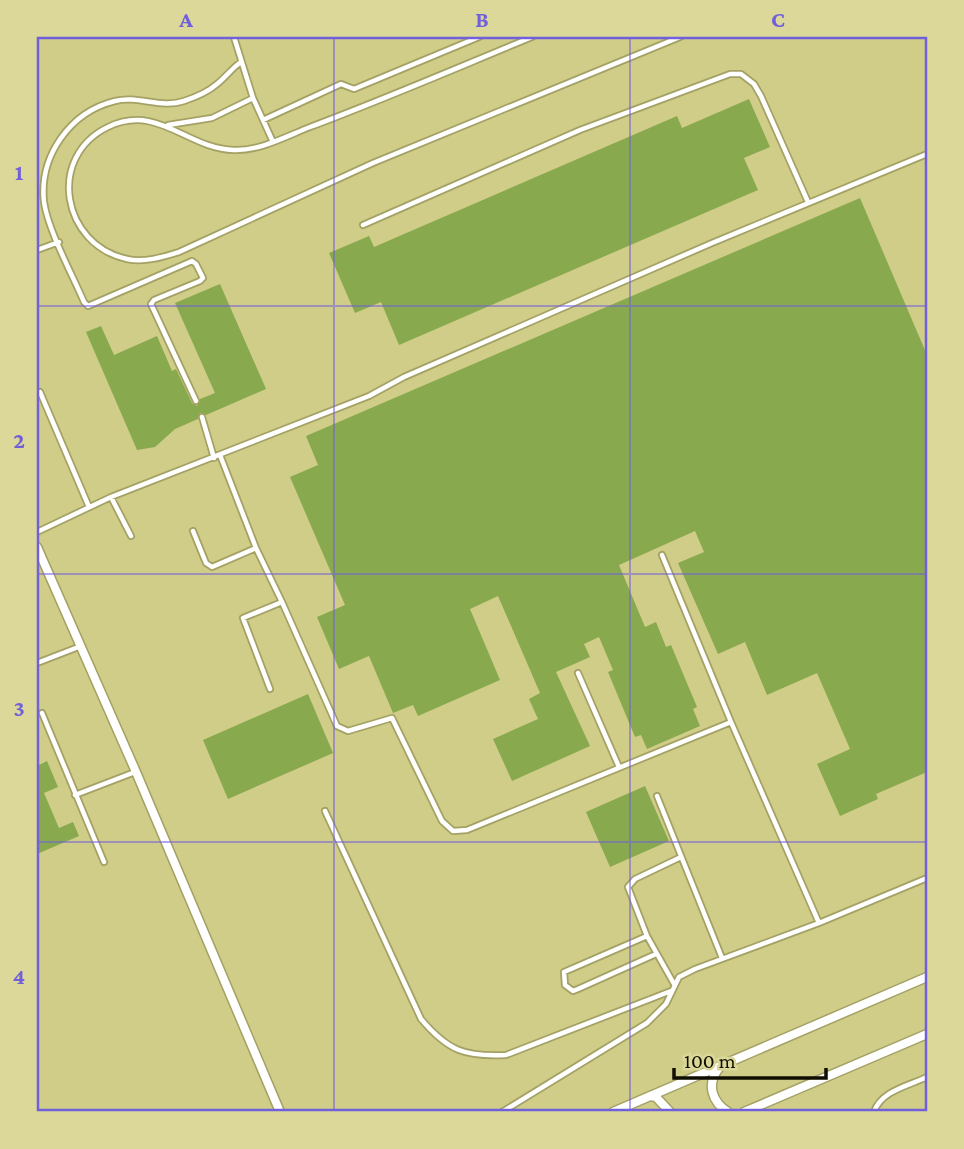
<svg xmlns="http://www.w3.org/2000/svg" width="964" height="1149" font-family="'Crimson Pro',serif">
<style>
.built{fill:#d0cd88}
.building{fill:#88a94d}
.lines{fill:none;stroke-linecap:round;stroke-linejoin:round}
.lane-casing{stroke:#a4a165;stroke-width:8}
.street-casing{stroke:#a4a165;stroke-width:11}
.lane{stroke:#fff;stroke-width:4.5}
.street{stroke:#fff;stroke-width:8}
.grid{fill:none;stroke:#7260db;stroke-width:2;stroke-opacity:0.55}
.neatline{fill:none;stroke:#7260db;stroke-width:2.5}
.grid-label{font-size:23px;text-anchor:middle;font-weight:bold;fill:#7260db}
</style>
<rect width="100%" height="100%" fill="#dbd89a"/>
<path class="built" d="M37 37H927V1112H37Z"/>
<path class="building" d="M749 99 770 147 744 158 758 190 399 345 381 302 355 313 329 253 369 236 374 247 677 116 682 128Z
M860 198 927 355V772L876 794 878 799 840 816 817 764 850 749 817 673 767 695 745 642 718 654 678 563 704 552 695 531 619 565 645 627 656 622 666 647 671 645 697 707 693 709 700 726 647 749 641 735 635 737 608 672 613 670 599 637 584 644 590 657 556 672 590 746 512 781 493 739 538 719 529 699 540 693 498 596 470 609 500 680 418 716 413 705 393 713 369 656 339 669 317 617 345 605 290 477 318 465 306 436Z
M220 284 266 389 206 415 200 413 198 419 175 429 155 447 137 450 86 332 101 326 114 355 157 336 172 371 176 369 192 403 197 406 200 399 215 393 175 303Z
M308 694 333 753 228 799 203 740Z
M47 761 58 787 44 793 59 828 73 822 79 836 37 854V766Z
M645 786 669 841 610 867 586 812Z"/>
<g class="lines">
<defs>
<path id="lane" d="M234 37 253 98 273 142
M532 37C459 67 385 99 310 127 287 136 260 151 234 150 187 149 158 103 108 127 46 157 62 245 127 259 144 263 163 257 179 252L373 163 680 37
M263 120 341 84 354 89 479 37
M168 125 212 118 253 98
M363 225 580 130 730 74H741L754 84 761 96 808 202
M37 250 59 242
M40 392 89 507
M196 401 151 304 154 300 200 281 203 278 196 264 192 261 88 306 84 302C72 274 48 230 44 202 39 156 70 112 115 101 138 95 161 109 184 101 196 97 208 92 217 84 226 77 232 68 241 62
M202 417 214 458
M220 455 256 548 282 602 337 726 348 731 392 718 442 821 453 831 467 830 731 722
M111 497 131 536
M193 531 206 563 212 567 256 548
M37 532 111 497 369 396 404 377 712 243 927 154
M662 555 731 722 819 923
M37 663 81 646
M578 673 619 767
M270 689 243 618 282 602
M42 713 104 862
M75 795 135 772
M657 796 722 958
M325 811 421 1019C448 1051 465 1057 506 1055L671 991
M647 936 564 972 565 985 573 991 578 989 656 954
M674 984 647 936 628 887 635 879 681 857
M502 1112 647 1023 666 1004 679 977 695 969 819 923 927 878
M874 1112C881 1091 908 1086 927 1077"/>
<path id="street" d="M37 547 136 772 280 1112
M719 1068C706 1084 712 1102 728 1112
M650 1096 656 1097 670 1112
M613 1112 927 977
M744 1112 927 1034"/>
</defs>
<use href="#lane" class="lane-casing"/>
<use href="#street" class="street-casing"/>
<use href="#lane" class="lane"/>
<use href="#street" class="street"/>
</g>
<path class="grid" d="M334 37V1112M630 37V1112M37 306H927M37 574H927M37 842H927"/>
<rect width="964" height="1149" fill="none" stroke="#dbd89a" stroke-width="77"/>
<path d="M674 1068v10h152v-10" fill="none" stroke="#100e00" stroke-width="3.5"/>
<text x="684" y="1068" font-size="21" fill="#100e00" stroke="#dbd89a" stroke-width="5" paint-order="stroke">100 m</text>
<rect x="38" y="38" width="888" height="1072" class="neatline"/>
<g class="grid-label">
<text x="186" y="27">A</text>
<text x="482" y="27">B</text>
<text x="778" y="27">C</text>
<text x="19" y="180">1</text>
<text x="19" y="448">2</text>
<text x="19" y="716">3</text>
<text x="19" y="984">4</text>
</g>
</svg>
